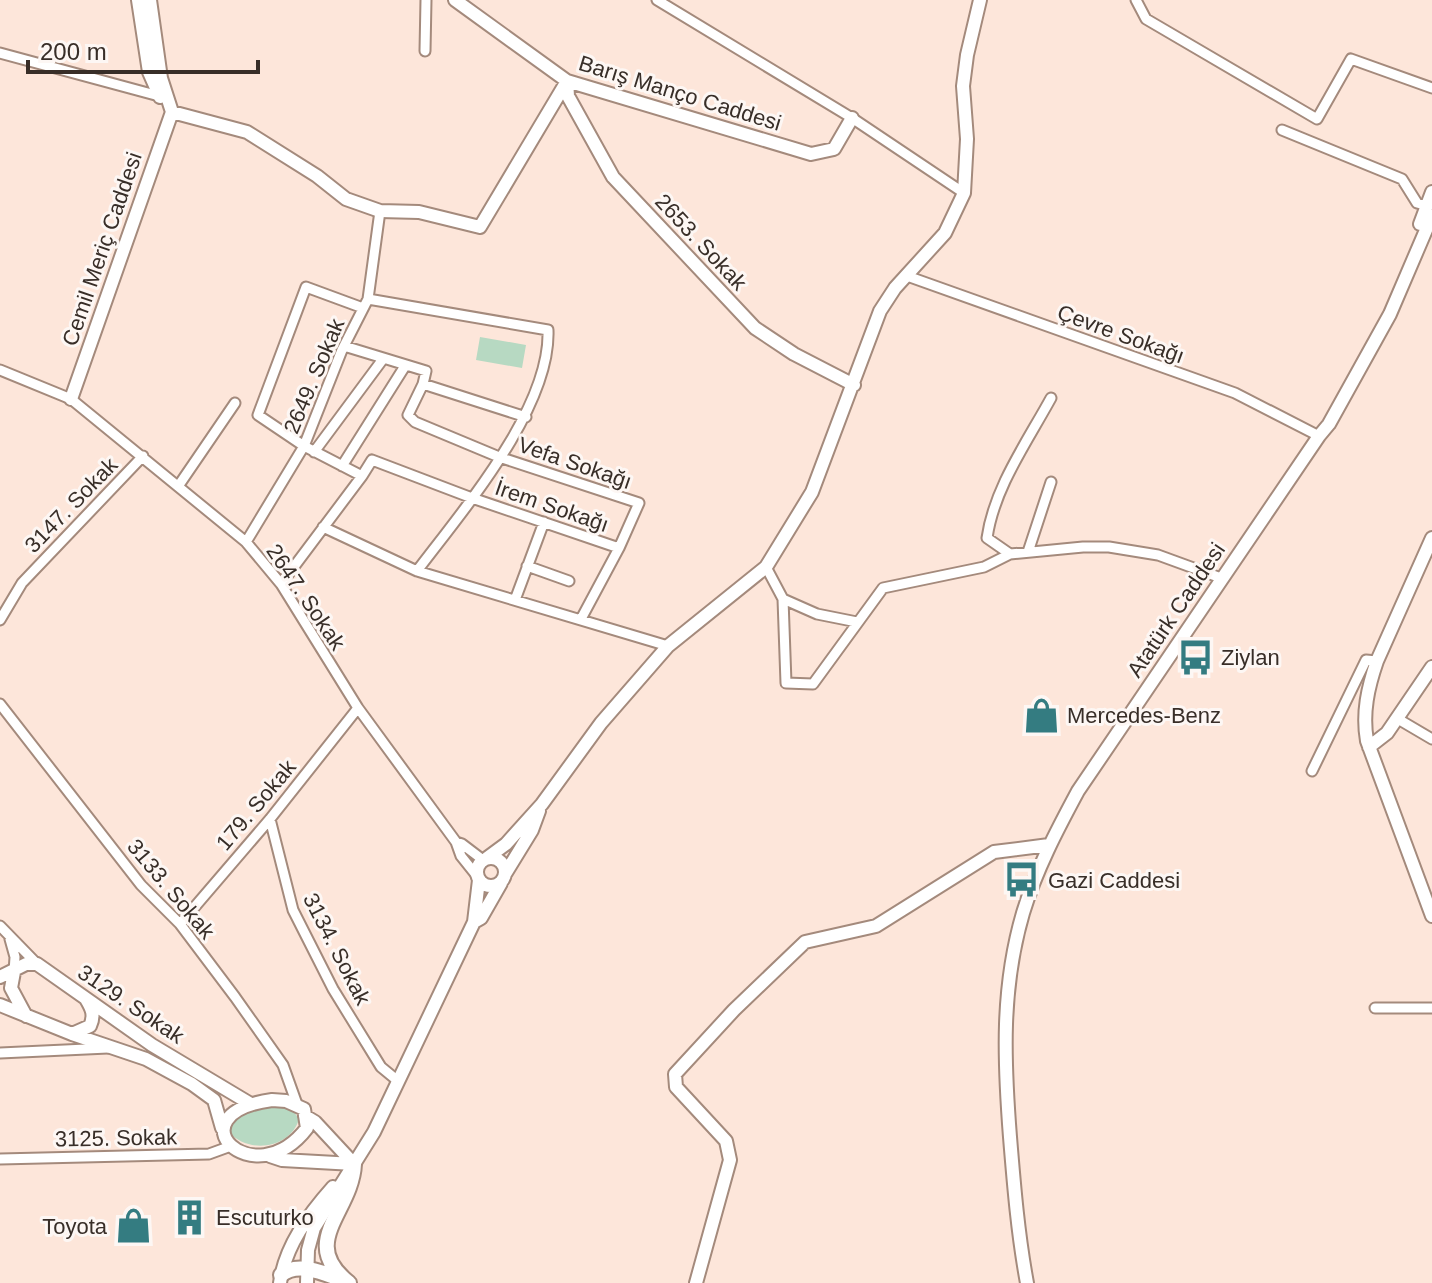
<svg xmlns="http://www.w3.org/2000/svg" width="1432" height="1283" font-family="Helvetica,sans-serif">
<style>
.green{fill:#b7d9c2}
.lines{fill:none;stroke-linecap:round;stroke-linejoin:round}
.street-casing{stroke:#a48a7c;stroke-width:13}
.secondary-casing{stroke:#a48a7c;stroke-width:16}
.primary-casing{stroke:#a48a7c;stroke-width:18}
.street{stroke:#fff;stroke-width:9}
.secondary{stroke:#fff;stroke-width:12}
.primary{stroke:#fff;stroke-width:14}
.labels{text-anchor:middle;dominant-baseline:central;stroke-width:6;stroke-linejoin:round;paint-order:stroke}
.street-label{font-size:22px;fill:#382e28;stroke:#fdf7f4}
.poi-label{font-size:22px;fill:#382e28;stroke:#fdf7f4;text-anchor:start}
</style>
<rect width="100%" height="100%" fill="#fde6da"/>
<path class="green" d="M480 337 526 345 522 368 476 360Z
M278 1105 294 1112 299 1119C291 1148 249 1155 229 1132 232 1104 254 1108 278 1105Z"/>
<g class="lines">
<defs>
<path id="street" d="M657 0 852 118 964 193
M1136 0 1146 19 1317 119 1351 59 1432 88
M425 51 426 0
M0 53 159 96
M1282 130 1402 179 1417 203 1428 206
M907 276 1235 393 1319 436
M368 299 548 330C551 408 463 510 417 571
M344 346 426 371 423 384
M0 370 71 399 246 542 281 584 358 708 456 842 461 856 477 876
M526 417 423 384 408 415 415 422 499 457 639 503 619 548 581 619
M314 452 383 359
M342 466 405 366
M362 476 372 460 472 498 619 548
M179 485 235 403
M323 527 417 571 668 646
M246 542 304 446 342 350 368 299 380 211
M1028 552 1051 482
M1010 554 987 538C994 488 1027 442 1051 398
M527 566 569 581
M766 567 783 599 786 683 813 684 883 588 984 567 1010 554 1083 547H1109L1158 555 1221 578
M281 584 362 476 304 446 258 415 306 287 363 308
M783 599 817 614 857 622
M515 600 544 522
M0 620 22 583 143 456
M0 704 141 885 180 924 235 997 283 1065 298 1107
M1398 719 1432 739
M1312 771 1366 660 1377 661
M270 819 293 910 333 989 381 1067 398 1081
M456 842 462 844 483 860
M180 924 270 819 358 708
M0 926 37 964
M10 939 15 957 14 972
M1375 1008H1432
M0 1053 108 1048
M0 1159 209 1154 231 1146"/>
<path id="secondary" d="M138 0 149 72 160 97
M455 0 567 81 811 154 834 149 852 118
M567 81 568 96 613 177 755 328 794 354 854 385
M172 112 247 132 317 176 346 199 380 211 419 212 480 227 567 81
M1420 224 1432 192
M71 399 172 112 161 78 150 0
M1432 538 1377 661C1368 687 1362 713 1367 741L1432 916
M1369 747 1387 733 1432 667
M477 872a14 14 0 1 1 28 0a14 14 0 1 1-28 0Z
M487 858 506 844 542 804 601 723 668 646 766 567 812 492 880 311 895 288 945 233 964 193 967 139 963 86 967 55 980 0
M505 874 532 830 539 811
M474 922 481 918 501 883
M14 972 11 988 26 1016
M0 977 26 964H37L152 1045 249 1103
M0 1005 72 1034 146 1059 192 1084 214 1100 222 1128
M72 1034 90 1026C95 1015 92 1009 86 999
M272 1100 286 1101 304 1109 307 1128C253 1198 170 1114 272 1100Z
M305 1116 315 1122 354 1164
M270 1156 282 1160 354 1164
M280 1283C285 1246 309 1214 333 1187
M307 1283 308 1250 314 1228 374 1132 474 922 479 880
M696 1283 730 1160 726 1141 676 1087 675 1074 734 1010 805 942 876 926 994 852 1049 845
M1027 1283C1018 1235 1014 1186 1010 1137 1004 1060 1001 988 1023 913 1036 870 1057 830 1078 791L1319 436 1329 424 1390 314 1432 216"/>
<path id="primary" d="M281 1275C297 1261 324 1273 342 1280
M349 1283C297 1242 352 1212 354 1164"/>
</defs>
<use href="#street" class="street-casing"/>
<use href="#secondary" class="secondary-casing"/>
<use href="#primary" class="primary-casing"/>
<use href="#street" class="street"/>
<use href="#secondary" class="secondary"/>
<use href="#primary" class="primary"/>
</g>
<defs>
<symbol id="bus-bare" viewBox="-9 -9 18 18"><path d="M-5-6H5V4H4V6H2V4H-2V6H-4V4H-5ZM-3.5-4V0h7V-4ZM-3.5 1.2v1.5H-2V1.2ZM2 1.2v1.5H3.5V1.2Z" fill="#347c81" stroke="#fdf7f4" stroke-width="2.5" paint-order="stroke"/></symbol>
<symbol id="shop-bare" viewBox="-9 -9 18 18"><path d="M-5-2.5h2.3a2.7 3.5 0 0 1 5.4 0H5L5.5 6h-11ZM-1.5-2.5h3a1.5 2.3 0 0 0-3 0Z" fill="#347c81" stroke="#fdf7f4" stroke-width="2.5" paint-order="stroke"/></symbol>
<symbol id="building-bare" viewBox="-9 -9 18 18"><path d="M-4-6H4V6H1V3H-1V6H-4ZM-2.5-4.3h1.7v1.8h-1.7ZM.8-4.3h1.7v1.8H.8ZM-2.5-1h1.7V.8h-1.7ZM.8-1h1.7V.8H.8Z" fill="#347c81" stroke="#fdf7f4" stroke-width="2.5" paint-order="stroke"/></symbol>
</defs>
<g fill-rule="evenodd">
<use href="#bus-bare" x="1170" y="632" width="51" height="51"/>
<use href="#shop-bare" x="1016" y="690" width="51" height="51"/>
<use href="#bus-bare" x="996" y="854" width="51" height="51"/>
<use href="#building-bare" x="164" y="1192" width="51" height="51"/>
<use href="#shop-bare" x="108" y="1200" width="51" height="51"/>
</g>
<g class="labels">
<g class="street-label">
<text transform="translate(680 93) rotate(17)">Barış Manço Caddesi</text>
<text transform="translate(701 242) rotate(47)">2653. Sokak</text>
<text transform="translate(102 249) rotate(-71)">Cemil Meriç Caddesi</text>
<text transform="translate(1121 334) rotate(20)">Çevre Sokağı</text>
<text transform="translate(314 376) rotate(-67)">2649. Sokak</text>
<text transform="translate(575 463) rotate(19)">Vefa Sokağı</text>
<text transform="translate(71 505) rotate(-46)">3147. Sokak</text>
<text transform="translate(552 506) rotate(19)">İrem Sokağı</text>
<text transform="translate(306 597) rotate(56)">2647. Sokak</text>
<text transform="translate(1176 610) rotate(-56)">Atatürk Caddesi</text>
<text transform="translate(256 805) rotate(-50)">179. Sokak</text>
<text transform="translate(171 889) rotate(50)">3133. Sokak</text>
<text transform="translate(337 949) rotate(63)">3134. Sokak</text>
<text transform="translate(131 1004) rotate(34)">3129. Sokak</text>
<text transform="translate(116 1138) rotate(-1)">3125. Sokak</text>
</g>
<g class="poi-label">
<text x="1221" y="657">Ziylan</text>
<text x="1067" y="715">Mercedes-Benz</text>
<text x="1048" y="880">Gazi Caddesi</text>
<text x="216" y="1217">Escuturko</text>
<text x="107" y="1226" text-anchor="end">Toyota</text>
</g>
</g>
<path d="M28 60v12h230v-12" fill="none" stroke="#382e28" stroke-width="4"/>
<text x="40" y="60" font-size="24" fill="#382e28" stroke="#fdf7f4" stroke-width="6" paint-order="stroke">200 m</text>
</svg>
